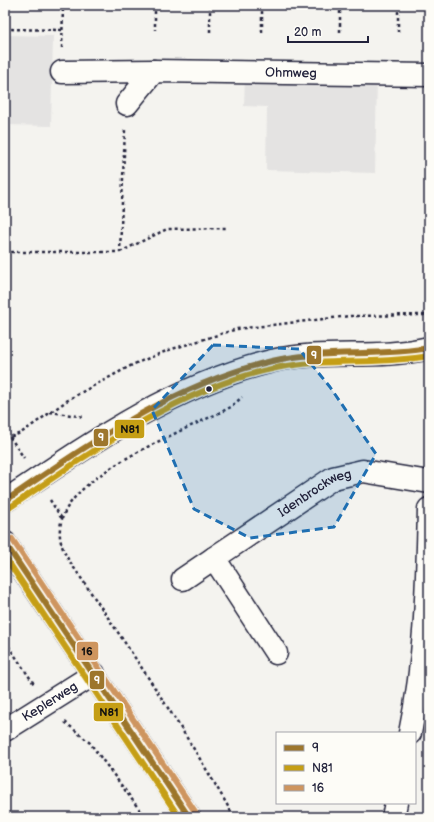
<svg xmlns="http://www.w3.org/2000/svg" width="434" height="822" font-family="'Balsamiq Sans',sans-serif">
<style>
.built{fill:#e4e3e2}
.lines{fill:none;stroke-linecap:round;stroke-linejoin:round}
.minor-casing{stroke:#22223b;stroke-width:25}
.path{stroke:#22223b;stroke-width:2.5;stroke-dasharray:3 3;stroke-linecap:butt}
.minor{stroke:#fdfcf7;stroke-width:22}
.bus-1-casing{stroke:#fdfcf7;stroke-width:9}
.bus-2-casing{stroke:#fdfcf7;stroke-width:9}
.bus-3-casing{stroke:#fdfcf7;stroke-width:9}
.bus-1{stroke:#9d762c;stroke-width:6}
.bus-2{stroke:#c59e14;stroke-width:6}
.bus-3{stroke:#ce955e;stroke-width:6}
.marked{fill:#1f6fb2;fill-opacity:0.2;stroke:#1f6fb2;stroke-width:3;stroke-dasharray:8 5;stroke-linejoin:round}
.bus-dot{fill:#22223b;stroke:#fdfcf7;stroke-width:1.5}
.labels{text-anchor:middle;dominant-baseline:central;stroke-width:3;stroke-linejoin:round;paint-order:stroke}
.street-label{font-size:13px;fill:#22223b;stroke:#fdfcf7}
.line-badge{stroke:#fdfcf7;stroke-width:1.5}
.badge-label{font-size:11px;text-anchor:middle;font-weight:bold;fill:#fff}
.pale-badge-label{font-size:11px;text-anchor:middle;font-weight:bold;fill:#111}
</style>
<rect width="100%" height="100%" fill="#f4f3ef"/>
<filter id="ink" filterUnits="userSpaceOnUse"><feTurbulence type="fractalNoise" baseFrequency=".025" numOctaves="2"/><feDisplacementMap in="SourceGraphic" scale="8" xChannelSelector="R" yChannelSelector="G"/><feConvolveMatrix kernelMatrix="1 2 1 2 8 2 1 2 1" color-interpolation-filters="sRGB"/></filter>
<g filter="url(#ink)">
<path class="built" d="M5 35 53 36 51 126 5 125Z
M245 76 377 80 375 173 266 170 267 107 244 106Z"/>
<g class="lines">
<defs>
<g id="minor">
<path id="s1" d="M62 72 154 71 429 75"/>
<path d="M127 104 154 71"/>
<path d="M5 501C88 445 173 385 272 361 324 349 378 360 429 348"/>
<path d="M5 543 189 817"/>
<path d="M183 579 214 558"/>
<path id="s2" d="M276 653 214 558 333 478 363 471 429 482"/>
<path id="s3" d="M5 730 94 674"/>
<path d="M410 733C426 658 427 586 429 509"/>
<path d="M393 817 396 803"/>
</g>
</defs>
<use href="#minor" class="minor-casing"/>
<path class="path" d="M155 5V30
M398 5V33
M5 29 63 30
M210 32V5
M262 32V5
M340 32V5
M62 48 63 5
M5 252H120L125 129
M120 252 167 229 228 228
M50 412 85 417
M5 436 10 437 21 433 71 398 134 364 169 350 237 329 350 316 424 315 429 320
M10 437 24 458
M50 500 62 519
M5 641 34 684
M65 722 90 743 145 817
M234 817C184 728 126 644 68 559 61 547 57 534 62 519 77 470 187 430 231 407L242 397"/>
<use href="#minor" class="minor"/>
<defs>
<path id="bus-1" d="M5 501C88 445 173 384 272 361 323 349 377 357 429 348
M5 543 189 817"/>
<path id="bus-2" d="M9 508C88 454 181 387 276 368 326 358 378 365 429 356
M5 557 179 817"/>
<path id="bus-3" d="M12 539 196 813"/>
</defs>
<use href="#bus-1" class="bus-1-casing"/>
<use href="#bus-2" class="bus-2-casing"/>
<use href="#bus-3" class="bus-3-casing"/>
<use href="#bus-1" class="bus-1"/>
<use href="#bus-2" class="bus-2"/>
<use href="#bus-3" class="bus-3"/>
</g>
</g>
<path class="marked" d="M213 345 299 349 330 387 376 454 334 527 250 538 194 509 152 410Z"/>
<circle class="bus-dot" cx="209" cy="389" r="3.5"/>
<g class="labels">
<g class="street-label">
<text stroke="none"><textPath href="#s1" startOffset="229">Ohmweg</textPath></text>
<text stroke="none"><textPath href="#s2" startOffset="234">Idenbrockweg</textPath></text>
<text stroke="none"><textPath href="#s3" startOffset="53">Keplerweg</textPath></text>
</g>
</g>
<g class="line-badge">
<rect x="306" y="345" width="16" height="20" rx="4" fill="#9d762c"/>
<rect x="114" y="419" width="31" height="20" rx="4" fill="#c59e14"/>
<rect x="93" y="428" width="16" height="19" rx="4" fill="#9d762c"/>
<rect x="76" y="641" width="23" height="20" rx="4" fill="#ce955e"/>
<rect x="89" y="670" width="16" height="20" rx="4" fill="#9d762c"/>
<rect x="93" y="702" width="31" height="20" rx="4" fill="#c59e14"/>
</g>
<g class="badge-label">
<text x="314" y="359">9</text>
<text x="101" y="441">9</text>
<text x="97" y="684">9</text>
</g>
<g class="pale-badge-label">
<text x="130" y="433">N81</text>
<text x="87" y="655">16</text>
<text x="109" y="716">N81</text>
</g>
<rect width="434" height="822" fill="none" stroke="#fdfcf7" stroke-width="20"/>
<rect x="10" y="10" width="414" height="802" fill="none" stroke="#22223b" stroke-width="1.5" filter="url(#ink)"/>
<rect x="276" y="732" width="140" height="72" fill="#fdfcf7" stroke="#a5a5ac"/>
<rect x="284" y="745" width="20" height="6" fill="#9d762c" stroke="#a5a5ac"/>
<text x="312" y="752" font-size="12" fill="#22223b">9</text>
<rect x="284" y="765" width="20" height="6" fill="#c59e14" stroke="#a5a5ac"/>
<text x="312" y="772" font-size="12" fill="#22223b">N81</text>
<rect x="284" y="785" width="20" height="6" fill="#ce955e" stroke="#a5a5ac"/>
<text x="312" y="792" font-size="12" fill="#22223b">16</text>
<path d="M288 36v6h80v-6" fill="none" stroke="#22223b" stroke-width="2"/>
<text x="294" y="36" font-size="12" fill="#22223b" stroke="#fdfcf7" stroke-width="3" paint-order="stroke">20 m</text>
</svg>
